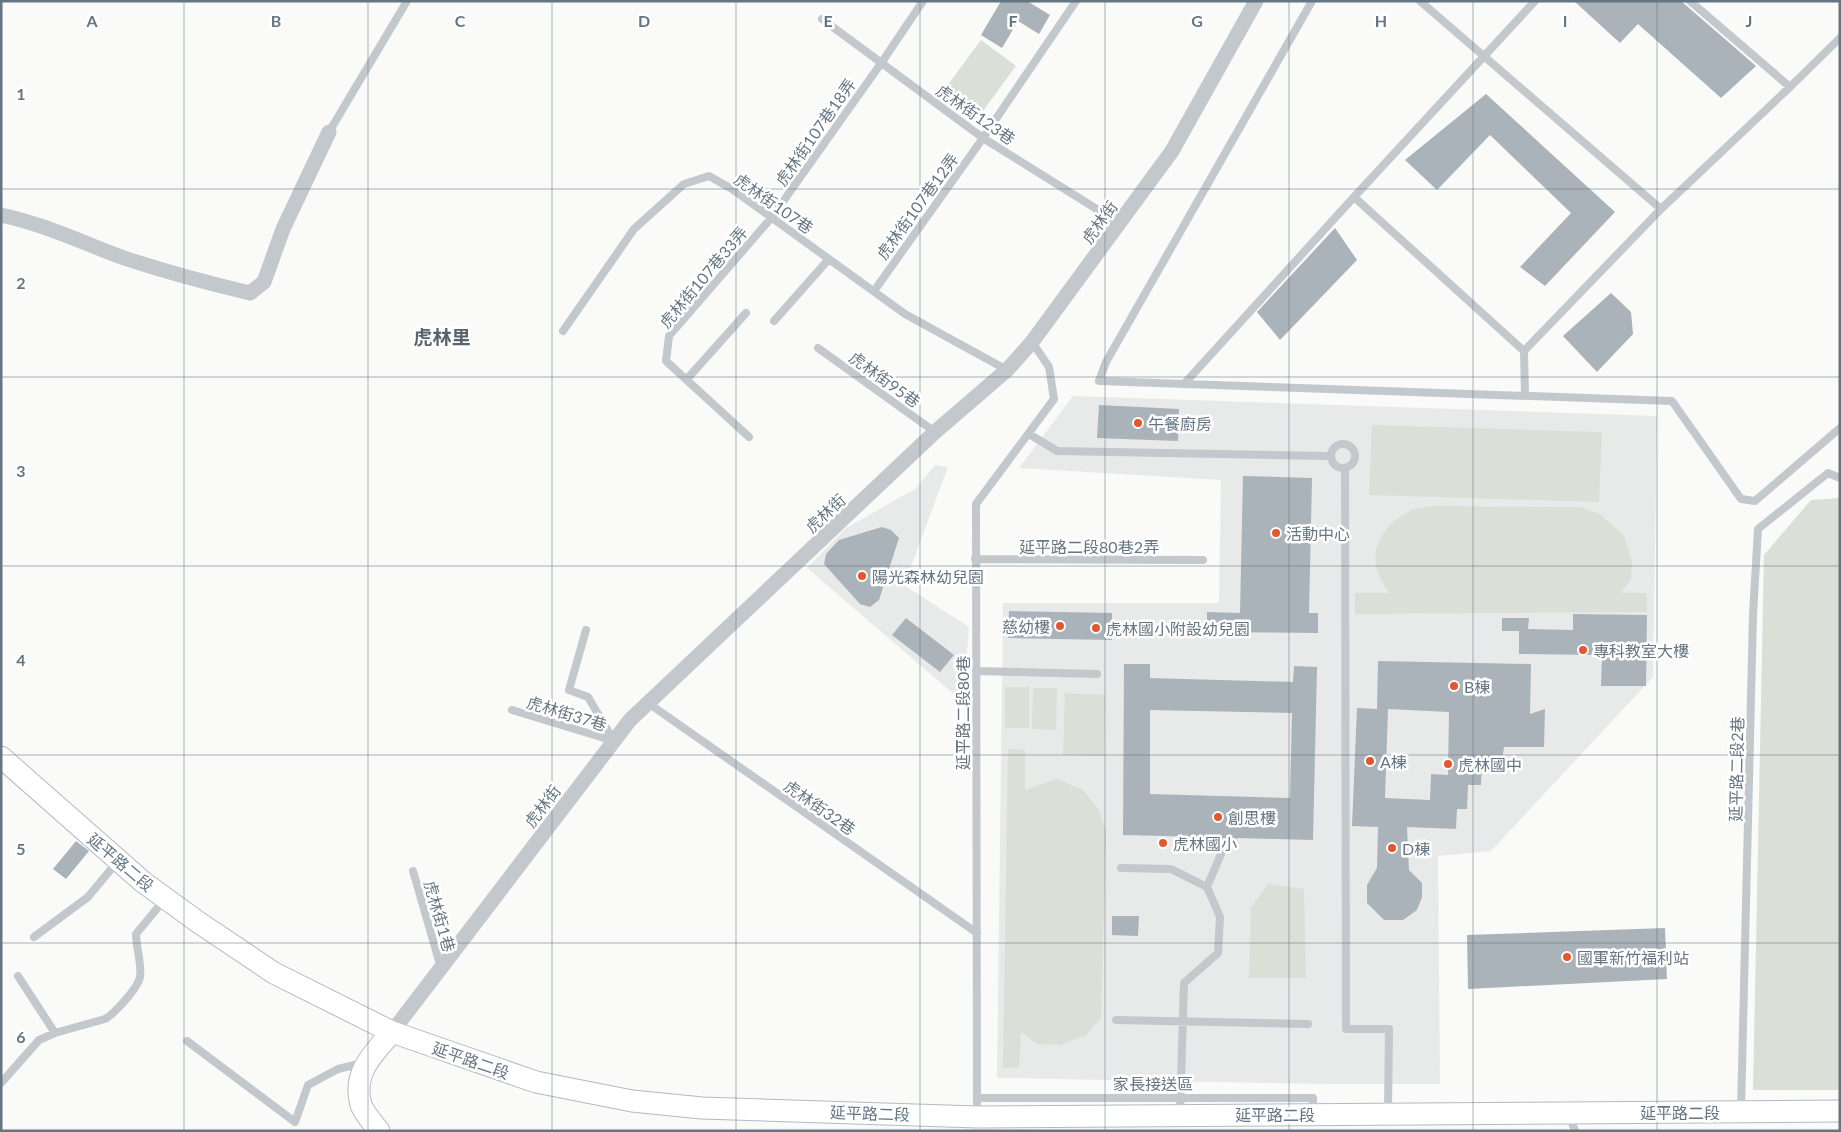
<svg xmlns="http://www.w3.org/2000/svg" width="1841" height="1132" font-family="Lato,'Noto Sans TC',sans-serif">
<style>
.built{fill:#e8e9e9}
.green{fill:#dadfd7}
.building{fill:#aab3b9;fill-rule:evenodd}
.lines{fill:none;stroke-linecap:round;stroke-linejoin:round}
.secondary-casing{stroke:#b3babf;stroke-width:23}
.lane{stroke:#c3c8cc;stroke-width:8}
.street{stroke:#c3c8cc;stroke-width:15}
.secondary{stroke:#fff;stroke-width:21}
.grid{fill:none;stroke:#657683;stroke-width:1;stroke-opacity:0.55}
.poi-dot{fill:#e4572e;stroke:#fff;stroke-width:2}
.labels{text-anchor:middle;dominant-baseline:central;stroke-width:5;stroke-linejoin:round;paint-order:stroke}
.street-label{font-size:16px;fill:#657683;stroke:#fff}
.poi-label{font-size:16px;fill:#657683;stroke:#fff;text-anchor:start}
.quarter-label{font-size:19px;font-weight:bold;fill:#57646e;stroke:#fff}
.grid-label{font-size:16px;text-anchor:middle;font-weight:bold;fill:#657683;stroke:#fff;stroke-width:5;stroke-linejoin:round;paint-order:stroke}
</style>
<rect width="100%" height="100%" fill="#fafaf8"/>
<path class="built" d="M1073 396 1657 416 1653 677 1491 851 1438 856 1440 1084H1329L997 1078 1003 603H1219L1221 480 1019 468Z
M935 465 948 467 904 585 969 627 963 702 807 568 846 528 915 489Z"/>
<path class="green" d="M981 40 1016 66 980 115 944 90Z
M1372 425 1602 432 1599 502 1369 495Z
M1840 498V1090H1753L1764 555 1811 500Z
M1430 506 1580 507 1600 514 1624 536 1632 561 1631 579 1621 593H1647V612L1355 614V593H1389C1384 584 1378 575 1376 565 1372 542 1389 522 1408 512 1414 508 1423 508 1430 506Z
M1005 687H1029V728H1005Z
M1033 688H1057L1056 730 1032 729Z
M1065 693 1105 695 1104 756 1063 755Z
M1008 749 1025 750V790L1057 779 1083 790 1099 810 1106 831 1101 1018 1086 1035 1060 1045 1037 1044 1021 1032 1019 1067 1003 1068Z
M1268 884 1304 889 1306 978H1249L1251 908Z"/>
<path class="building" d="M1001 1H1027L1050 15 1039 34 1018 21 1002 48 981 35Z
M1574 1H1681L1756 66 1721 98 1638 24 1620 43Z
M1486 94 1615 212 1545 286 1520 267 1571 213 1490 135 1437 190 1405 160Z
M1335 228 1357 260 1280 340 1257 312Z
M1611 293 1631 312 1633 334 1597 372 1563 336Z
M1099 405 1179 409 1178 441 1097 438Z
M1243 476 1312 478 1309 613H1318V633L1207 632V612L1240 613Z
M882 527 891 530 899 538 879 600 870 607 860 604 824 564 826 554 839 540Z
M1009 611 1112 613V640L1008 638Z
M1573 614 1647 615 1646 686H1601L1602 655 1519 654V631H1502V618H1529L1528 629 1573 630Z
M906 618 954 655 940 672 892 635Z
M1378 661 1531 664 1530 714 1545 709 1544 747H1504L1502 762 1482 761 1481 785H1468L1467 809H1457L1456 829 1407 827 1409 870 1422 883V897L1417 910 1403 920H1384L1367 903V885L1377 868 1378 827 1352 826 1357 708 1377 709ZM1388 709 1449 712 1448 775 1431 774 1430 800 1385 798Z
M1124 664H1150V678L1293 682 1294 666 1317 667 1313 840 1237 838 1230 850 1226 852 1220 849 1216 852 1210 850 1205 837 1123 835ZM1150 710 1292 713 1290 798 1150 794Z
M76 841 89 851 66 879 53 869Z
M1112 916H1139L1138 936 1112 935Z
M1665 928 1667 979 1468 989 1467 935Z"/>
<g class="lines">
<defs>
<path id="secondary" d="M1 757 143 882 198 922 274 973 392 1032 536 1082 632 1101 702 1108 977 1117 1840 1111
M379 1131C373 1123 364 1113 361 1105 352 1073 373 1054 392 1032"/>
</defs>
<use href="#secondary" class="secondary-casing"/>
<path class="lane" d="M1312 1 1106 362 1099 381 1672 401 1741 499 1755 501 1840 428
M1420 1 1661 209 1524 351 1525 395
M1690 1 1790 87 1840 38
M822 19 983 138 1119 223
M329 132 407 1
M1354 197 1535 1
M1661 209 1790 87
M874 291 983 138 1076 1
M774 321 829 259
M563 331 634 229 684 184 709 176 732 189 905 314 1007 370
M818 348 935 432
M687 379 746 313
M1184 384 1354 197 1524 351
M1029 434 1057 451 1330 456
M749 437 666 361 669 336 772 217 882 62 923 1
M1331 456a12 12 0 1 1 24 0a12 12 0 1 1-24 0Z
M1345 468 1346 1029H1389L1388 1112
M975 559 1203 560
M586 630 569 690 588 697 614 741
M976 671 1097 674
M648 703 977 933
M512 710 614 741
M1121 868 1171 869 1207 887
M413 871 441 968
M34 937 88 897 117 862
M18 976 55 1033
M1116 1020 1308 1024
M187 1041 295 1122 308 1085 338 1069 363 1063
M1 1083 39 1040 55 1033 105 1019C115 1013 138 988 140 977 142 965 136 947 136 934L164 900
M977 1098H1313V1112
M1741 1110 1753 615 1758 529 1828 473 1840 478
M1180 1114 1184 983 1218 953 1220 917 1207 887 1221 854
M977 1115 976 504 1054 399 1049 367 1032 342
M1569 1115 1575 1131"/>
<path class="street" d="M1 215C44 224 83 243 124 258 166 272 207 283 250 293L264 282 283 229 329 132
M392 1032 630 720 935 432 1007 370 1032 342 1172 151 1256 1"/>
<use href="#secondary" class="secondary"/>
</g>
<path class="grid" d="M184 1V1131M368 1V1131M552 1V1131M736 1V1131M920 1V1131M1105 1V1131M1289 1V1131M1473 1V1131M1657 1V1131M1 189H1840M1 377H1840M1 566H1840M1 755H1840M1 943H1840"/>
<g class="poi-dot">
<circle cx="1138" cy="423" r="5"/>
<circle cx="1276" cy="533" r="5"/>
<circle cx="862" cy="576" r="5"/>
<circle cx="1060" cy="626" r="5"/>
<circle cx="1096" cy="628" r="5"/>
<circle cx="1583" cy="650" r="5"/>
<circle cx="1454" cy="686" r="5"/>
<circle cx="1370" cy="761" r="5"/>
<circle cx="1448" cy="764" r="5"/>
<circle cx="1218" cy="817" r="5"/>
<circle cx="1163" cy="843" r="5"/>
<circle cx="1392" cy="848" r="5"/>
<circle cx="1567" cy="957" r="5"/>
</g>
<g class="labels">
<g class="street-label">
<text transform="translate(976 114) rotate(35)">虎林街123巷</text>
<text transform="translate(815 132) rotate(-55)">虎林街107巷18弄</text>
<text transform="translate(774 203) rotate(35)">虎林街107巷</text>
<text transform="translate(917 206) rotate(-54)">虎林街107巷12弄</text>
<text transform="translate(1099 222) rotate(-54)">虎林街</text>
<text transform="translate(703 277) rotate(-50)">虎林街107巷33弄</text>
<text transform="translate(885 379) rotate(36)">虎林街95巷</text>
<text transform="translate(825 513) rotate(-43)">虎林街</text>
<text x="1089" y="546">延平路二段80巷2弄</text>
<text transform="translate(567 713) rotate(17)">虎林街37巷</text>
<text transform="translate(962 713) rotate(-90)">延平路二段80巷</text>
<text transform="translate(1736 769) rotate(-89)">延平路二段2巷</text>
<text transform="translate(542 806) rotate(-53)">虎林街</text>
<text transform="translate(820 807) rotate(35)">虎林街32巷</text>
<text transform="translate(121 862) rotate(40)">延平路二段</text>
<text transform="translate(440 916) rotate(74)">虎林街1巷</text>
<text transform="translate(471 1060) rotate(19)">延平路二段</text>
<text x="1153" y="1083">家長接送區</text>
<text x="1680" y="1112">延平路二段</text>
<text transform="translate(870 1113) rotate(2)">延平路二段</text>
<text x="1275" y="1114">延平路二段</text>
</g>
<g class="poi-label">
<text x="1148" y="423">午餐廚房</text>
<text x="1286" y="533">活動中心</text>
<text x="872" y="576">陽光森林幼兒園</text>
<text x="1050" y="626" text-anchor="end">慈幼樓</text>
<text x="1106" y="628">虎林國小附設幼兒園</text>
<text x="1593" y="650">專科教室大樓</text>
<text x="1464" y="686">B棟</text>
<text x="1380" y="761">A棟</text>
<text x="1458" y="764">虎林國中</text>
<text x="1228" y="817">創思樓</text>
<text x="1173" y="843">虎林國小</text>
<text x="1402" y="848">D棟</text>
<text x="1577" y="957">國軍新竹福利站</text>
</g>
<g class="quarter-label">
<text x="442" y="336">虎林里</text>
</g>
</g>
<g class="grid-label">
<text x="92" y="27">A</text>
<text x="276" y="27">B</text>
<text x="460" y="27">C</text>
<text x="644" y="27">D</text>
<text x="828" y="27">E</text>
<text x="1013" y="27">F</text>
<text x="1197" y="27">G</text>
<text x="1381" y="27">H</text>
<text x="1565" y="27">I</text>
<text x="1749" y="27">J</text>
<text x="21" y="100">1</text>
<text x="21" y="289">2</text>
<text x="21" y="477">3</text>
<text x="21" y="666">4</text>
<text x="21" y="855">5</text>
<text x="21" y="1043">6</text>
</g>
<rect width="1841" height="1132" fill="none" stroke="#657683" stroke-width="5"/>
</svg>
